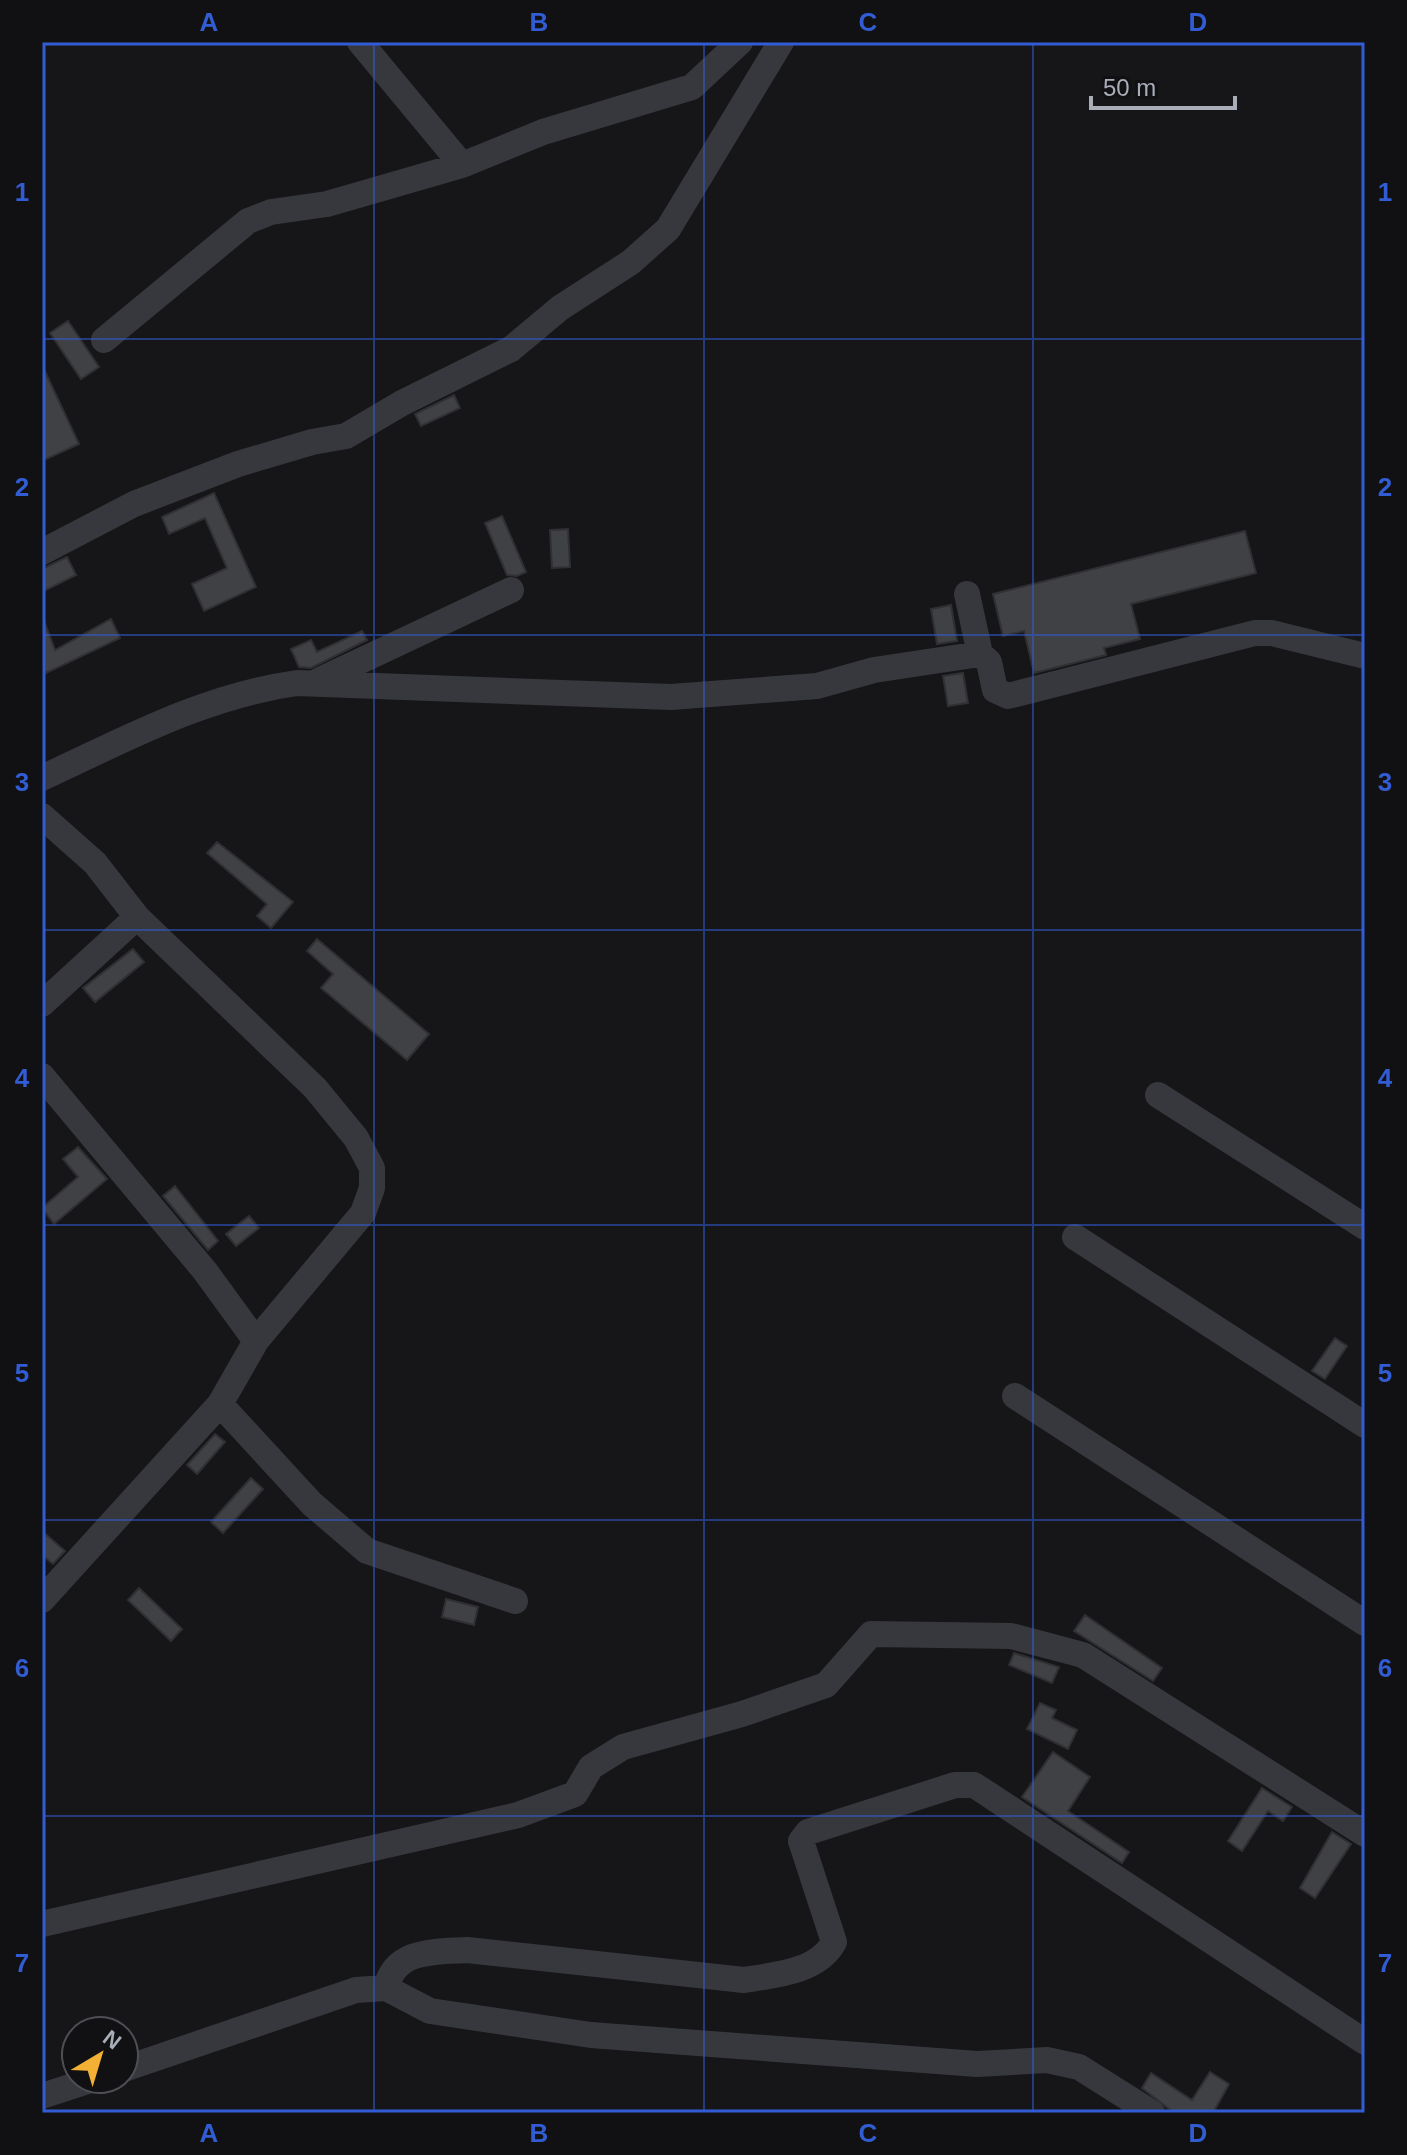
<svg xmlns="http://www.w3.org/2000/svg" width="1407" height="2155" font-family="Helvetica,sans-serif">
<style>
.building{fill:#404145;stroke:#303034;stroke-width:2}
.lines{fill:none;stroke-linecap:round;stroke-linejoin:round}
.minor{stroke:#37383d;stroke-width:26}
.grid{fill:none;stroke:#325cd3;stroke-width:2;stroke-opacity:0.55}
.neatline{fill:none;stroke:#325cd3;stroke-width:3}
.grid-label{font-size:26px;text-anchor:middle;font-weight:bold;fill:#325cd3}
</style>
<rect width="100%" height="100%" fill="#161618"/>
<path class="building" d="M68 321 99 367 81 379 50 333Z
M42 365 79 444 42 461Z
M454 395 460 408 421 426 415 414Z
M214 493 256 587 204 611 192 584 227 568 205 518 169 534 162 517Z
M502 516 526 572 517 576 507 575 485 523Z
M568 529 570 567 552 568 550 530Z
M1245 531 1256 573 1131 604 1140 639 1104 648 1106 655 1034 673 1024 631 1003 636 993 594Z
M67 557 76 575 42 592V569Z
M951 605 957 641 937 644 931 609Z
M43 618 55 650 111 619 120 638 46 673 42 664Z
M362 631 367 640 311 668 299 667 291 649 311 640 317 652Z
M963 673 968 703 948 706 943 676Z
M217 842 293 902 271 928 257 916 267 904 207 853Z
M317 939 429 1034 407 1060 321 988 333 974 307 951Z
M133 949 144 962 95 1002 83 988Z
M78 1147 107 1179 54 1224 42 1208 78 1177 63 1159Z
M175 1186 218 1241 208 1250 163 1196Z
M249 1216 259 1228 236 1246 226 1234Z
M1335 1338 1347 1346 1325 1379 1312 1371Z
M215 1434 225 1442 197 1474 187 1465Z
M251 1478 263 1489 223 1533 211 1522Z
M42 1531 65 1551 53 1564 42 1555Z
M139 1588 182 1629 171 1641 128 1600Z
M446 1599 478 1607 474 1625 442 1617Z
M1085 1615 1162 1668 1153 1681 1074 1631Z
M1014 1653 1059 1667 1052 1683 1009 1665Z
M1040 1703 1056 1710 1052 1718 1077 1730 1068 1749 1027 1729Z
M1053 1752 1090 1777 1068 1811 1129 1852 1122 1863 1022 1797Z
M1262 1788 1292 1807 1283 1821 1268 1811 1242 1851 1228 1841Z
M1332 1832 1351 1844 1315 1898 1300 1888Z
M1210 2072 1229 2084 1213 2113H1174L1142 2088 1151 2073 1192 2100Z"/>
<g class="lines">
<path class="minor" d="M360 42 462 165
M104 340 248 221 271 212 327 204 462 165 543 132 692 87 740 42
M42 552 134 504 238 464 312 442 346 436 402 403 511 349 560 308 631 262 668 229 781 42
M967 594 980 654
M320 680 511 590
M42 778C126 739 204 696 297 683L671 697 817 686 874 670 980 654 989 662 995 690 1008 696 1255 633H1272L1365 656
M42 816 95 863 137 917 42 1004
M137 917 315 1088 356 1138 372 1168V1188L363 1213 256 1341
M42 1076 205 1271 256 1341 220 1404 312 1504 367 1551 515 1601
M1158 1095 1365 1227
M1075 1237 1365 1425
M1015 1396 1365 1623
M42 1600 220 1404
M42 1924 518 1815 575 1794 591 1767 623 1747 742 1714 826 1685 871 1634 1011 1636 1083 1655 1365 1834
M386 1988C395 1949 434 1952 467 1950L744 1980C775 1975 818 1972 834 1942L801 1841 808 1832 955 1785H974L1365 2042
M124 2069 356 1990 386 1988 430 2011 591 2035 977 2064 1047 2060 1079 2067 1152 2113
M42 2096 94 2079"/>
</g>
<path class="grid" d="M374 42V2113M704 42V2113M1033 42V2113M42 339H1365M42 635H1365M42 930H1365M42 1225H1365M42 1520H1365M42 1816H1365"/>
<rect width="1407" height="2155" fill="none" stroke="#111113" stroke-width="88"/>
<g transform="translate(100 2055) rotate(38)"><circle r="38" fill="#111113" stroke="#4d4f55" stroke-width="2"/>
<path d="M0-6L14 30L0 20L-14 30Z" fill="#f2b134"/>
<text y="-12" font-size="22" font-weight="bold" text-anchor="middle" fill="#a8adb8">N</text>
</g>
<path d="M1091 96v12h144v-12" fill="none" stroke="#a8adb8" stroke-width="4"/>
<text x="1103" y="96" font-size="24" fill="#a8adb8" stroke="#111113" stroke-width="6" paint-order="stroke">50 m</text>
<rect x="44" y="44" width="1319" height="2067" class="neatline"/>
<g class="grid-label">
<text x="209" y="31">A</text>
<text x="539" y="31">B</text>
<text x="868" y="31">C</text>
<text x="1198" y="31">D</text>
<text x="22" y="201">1</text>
<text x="1385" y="201">1</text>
<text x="22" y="496">2</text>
<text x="1385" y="496">2</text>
<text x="22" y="791">3</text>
<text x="1385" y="791">3</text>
<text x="22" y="1087">4</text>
<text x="1385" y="1087">4</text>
<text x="22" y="1382">5</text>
<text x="1385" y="1382">5</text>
<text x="22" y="1677">6</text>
<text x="1385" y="1677">6</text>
<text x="22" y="1972">7</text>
<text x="1385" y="1972">7</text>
<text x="209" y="2142">A</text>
<text x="539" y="2142">B</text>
<text x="868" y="2142">C</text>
<text x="1198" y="2142">D</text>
</g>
</svg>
